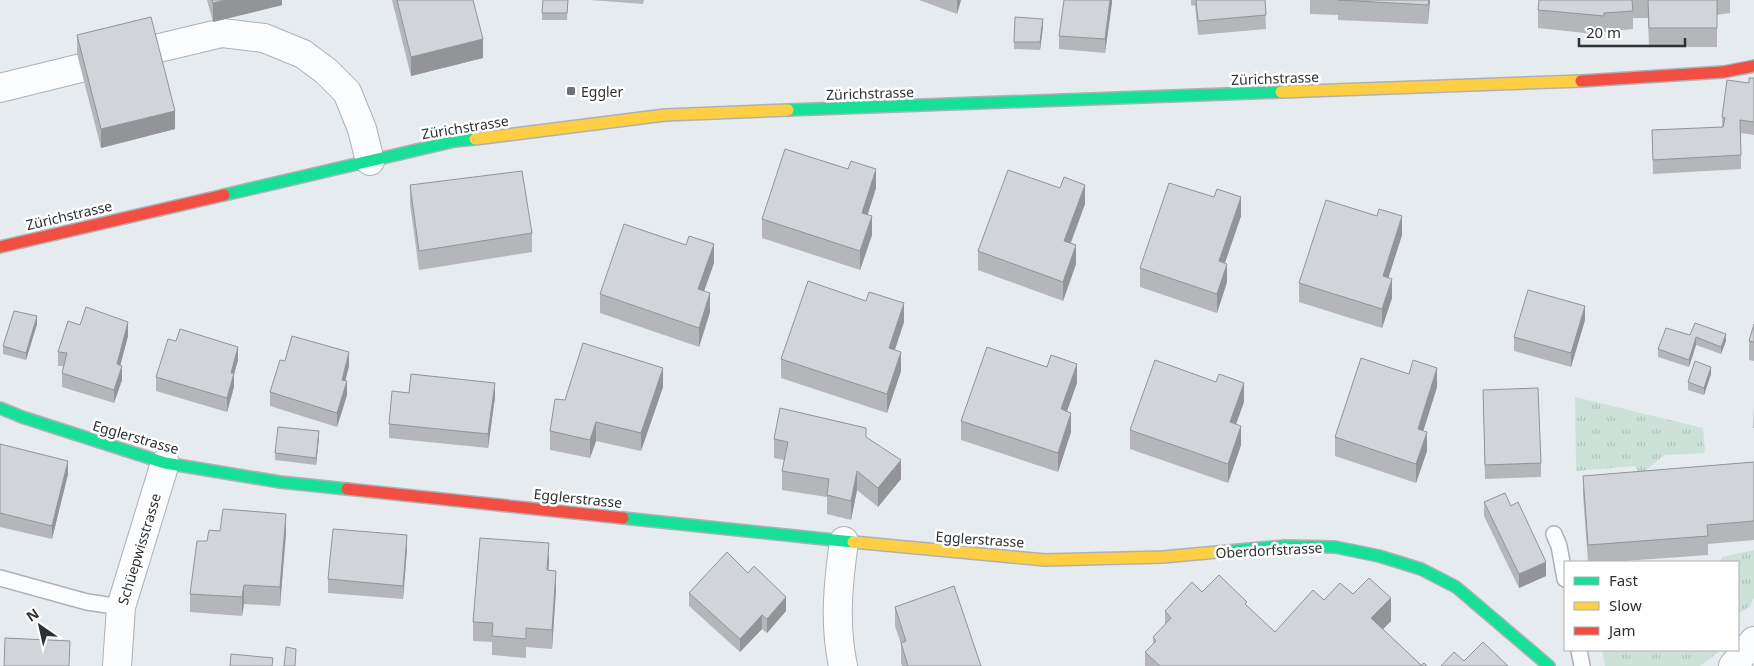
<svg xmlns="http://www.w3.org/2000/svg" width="1754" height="666" font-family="'Noto Sans',sans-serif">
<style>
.grass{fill:url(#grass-tufts)}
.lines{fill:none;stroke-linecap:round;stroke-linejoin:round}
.lane-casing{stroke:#adb1b5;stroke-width:18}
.street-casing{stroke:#adb1b5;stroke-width:30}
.fast-casing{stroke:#adb1b5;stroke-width:14}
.slow-casing{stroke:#adb1b5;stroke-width:14}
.jam-casing{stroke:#adb1b5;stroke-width:14}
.lane{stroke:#fbfcfd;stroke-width:15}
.street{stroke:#fbfcfd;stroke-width:28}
.fast{stroke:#16e098;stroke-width:11}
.slow{stroke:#ffcf43;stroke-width:11}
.jam{stroke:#f24e42;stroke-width:11}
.wall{fill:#b4b6ba}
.shaded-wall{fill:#929497}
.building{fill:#d1d4d8;stroke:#929497}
.poi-dot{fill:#6e7276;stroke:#fff;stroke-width:2}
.labels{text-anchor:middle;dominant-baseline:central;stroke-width:5;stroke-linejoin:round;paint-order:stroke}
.street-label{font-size:14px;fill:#2e3134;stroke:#fff}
.poi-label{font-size:14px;fill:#2e3134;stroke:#fff;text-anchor:start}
</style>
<defs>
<pattern id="grass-tufts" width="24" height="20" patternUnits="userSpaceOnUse" patternTransform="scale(1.25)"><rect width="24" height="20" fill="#cde1d9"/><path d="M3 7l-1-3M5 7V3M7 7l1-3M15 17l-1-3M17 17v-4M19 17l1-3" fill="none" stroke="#b0c2bb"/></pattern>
</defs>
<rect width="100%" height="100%" fill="#e6ebf0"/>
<path class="grass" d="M1575 397 1703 428 1705 453 1665 455 1640 475 1635 466 1576 471Z
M1754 550V598L1749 607 1738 614V562H1720L1722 557Z
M1602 650H1721L1700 666H1605Z"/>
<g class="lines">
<defs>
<path id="lane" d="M1554 534 1559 546 1565 579
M0 578 87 602 121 607
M1579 650 1582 666"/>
<path id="street" d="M155 49 222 33 264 38 303 54 326 71 347 92 362 129 370 161
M0 88 81 68
M117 666 121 607 165 463
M843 666C834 623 838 585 844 541
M1733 666 1754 641"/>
<path id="fast" d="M788 110 1281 92
M224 195 455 141 475 139
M0 408 22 417 165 463 280 482 347 489
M623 518 853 542
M1228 551 1285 546 1335 547 1379 556 1421 569 1456 587 1549 666"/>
<path id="slow" d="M1281 92 1581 81
M475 139 665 115 788 110
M853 542 1045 560 1163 557 1228 551"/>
<path id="jam" d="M1581 81 1723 72 1754 66
M0 247 224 195
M347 489 623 518"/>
</defs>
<use href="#lane" class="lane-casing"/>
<use href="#street" class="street-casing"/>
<use href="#fast" class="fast-casing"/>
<use href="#slow" class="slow-casing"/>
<use href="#jam" class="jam-casing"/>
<use href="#lane" class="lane"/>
<use href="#street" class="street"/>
<use href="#fast" class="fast"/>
<use href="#slow" class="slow"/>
<use href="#jam" class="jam"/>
</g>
<path class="wall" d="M207 0H282V5L213 22Z
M392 0H473L483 58 411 76Z
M568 0 567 20H542V13Z
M590 0H644L643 4Z
M919 0H961L957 14Z
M1112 0 1105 53 1059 49V36Z
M1191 0H1265L1266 29 1198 35 1195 6 1191 5Z
M1310 0H1430L1428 24 1338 20V15L1310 14Z
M1539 0H1730V13L1717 15V47H1649L1648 18H1633V29L1604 32V35L1538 28V10Z
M1043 27 1040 50 1014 49V42Z
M77 35 175 129 101 148 77 54Z
M1754 78V135L1741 133V169L1653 174 1652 130 1722 127V117Z
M410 185 532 233V252L419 270 410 204Z
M876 188 868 214 872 235 860 270 762 238V219Z
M1085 204 1071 243 1076 264 1063 301 978 270V251Z
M1241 216 1225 263 1227 282 1217 313 1140 287V268Z
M1402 235 1388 278 1392 298 1382 328 1299 302V283Z
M686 245 714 263 704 291 710 312 699 347 600 313V294Z
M1585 320 1571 367 1514 351V337Z
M904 322 895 350 901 371 887 413 781 378V359Z
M37 324 26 360 3 354V346Z
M1754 324V361L1749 360V341Z
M80 325 128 336 120 365 122 380 114 403 62 387V373L63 366H58V352Z
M1690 335 1726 341 1721 354 1696 345 1689 367 1658 357V349Z
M238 360 234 374V387L227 412 156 391V377Z
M285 361 349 366 345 381 347 395 337 427 270 406V392Z
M1711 374 1704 395 1688 390V382Z
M1077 383 1067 411 1071 432 1058 472 961 440V421Z
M663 387 641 451 596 441 590 458 550 450V431L565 400Z
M1437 387 1423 431 1427 451 1416 483 1335 456V437Z
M1483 390 1541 463V477L1485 479Z
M409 393 495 397 488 448 389 438V424Z
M1244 402 1236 424 1241 445 1228 483 1130 449V430Z
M1754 407V428H1753Z
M319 438 316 465 275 460V453Z
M866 438 901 479 878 507 857 490 851 520 827 514V497L782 490V471L784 460 774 458V439Z
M0 444 68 474 52 539 0 527Z
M1754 462V540L1708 544V555L1610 562H1588L1583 495V476Z
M1484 502 1546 576 1519 588 1484 516Z
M220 531 286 533 280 606 244 604 242 616 190 612V594L207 541Z
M407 549 403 599 328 593V579Z
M549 562 548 570 556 590 552 649 526 647V658L492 655V642L473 641V622Z
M1202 592 1247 606 1275 632 1324 600 1353 594 1391 621 1383 629 1421 665 1427 666H1145V652L1153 644V637L1165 625V611Z
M689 593 786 611 767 633 762 629 740 652 689 606Z
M895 607 981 666H902L901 662V644L895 626Z"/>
<path class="shaded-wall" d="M226 0H282V5L213 22V3Z
M957 0H961L957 14Z
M1110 0H1112V3L1105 53V39Z
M1429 0H1430L1428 24Z
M1043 19V27L1040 50V42Z
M483 39V58L411 76V57Z
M175 111V129L101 148V129Z
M876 169V188L862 231V213Z
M1085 185V204L1064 260V241Z
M1241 197V216L1219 280V261Z
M872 216V235L860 270V251Z
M1402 216V235L1383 295V276Z
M714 244V263L698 308V289Z
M1076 245V264L1063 301V282Z
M1227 264V282L1217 313V294Z
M1392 279V298L1382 328V309Z
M710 293V312L699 347V328Z
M904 303V322L889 367V348Z
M1585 306V320L1571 367V353Z
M37 316V324L26 360V353Z
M128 322V336L117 378V364Z
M1726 334V341L1721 354V347Z
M1696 337V345L1689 367V360Z
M238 347V360L234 374V387L227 412V398L231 373Z
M349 352V366L342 394V380Z
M901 352V371L887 413V394Z
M1077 364V383L1061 428V409Z
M122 366V380L114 403V390Z
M1711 367V374L1704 395V388Z
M663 368V387L641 451V433Z
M1437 368V387L1418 448V429Z
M347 381V395L337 427V413Z
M495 383V397L488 448V434Z
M1244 383V402L1230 441V422Z
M1071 413V432L1058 472V453Z
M596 422V441L590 458V440Z
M1241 426V445L1228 483V464Z
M319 431V438L316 465V458Z
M1427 432V451L1416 483V464Z
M901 460V479L878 507V488Z
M68 461V474L52 539V526Z
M857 471V490L851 520V501Z
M286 514V533L280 606V587Z
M407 535V549L403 599V586Z
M549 543V562L547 589V570Z
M1546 562V576L1519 588V574Z
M556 571V590L552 649V630Z
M244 585V604L242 616V597Z
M786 597V611L767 633V619Z
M1391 598V621L1371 641V618Z
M762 615V629L740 652V639Z"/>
<path class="building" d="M212 0H226L213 3Z
M397 0H473L483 39 411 57Z
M543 0H568L567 13H542Z
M1064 0H1110L1105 39 1059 36Z
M1196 0H1265L1266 15 1198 21Z
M1338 0H1429L1428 5Z
M1539 0H1632L1633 11 1604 13V16L1538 10Z
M1648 0H1717V28H1649Z
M151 17 175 111 101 129 77 35Z
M1015 17 1043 19 1040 42H1014Z
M1749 78H1754V122L1740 120 1741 155 1653 160 1652 130 1723 127 1725 118 1722 117 1727 80 1749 83Z
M785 149 848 169 851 161 876 169 862 213 872 216 860 251 762 219Z
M1008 170 1060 188 1064 177 1085 185 1064 241 1076 245 1063 282 978 251Z
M522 171 532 233 419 251 410 185Z
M1169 183 1214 197 1217 189 1241 197 1219 261 1227 264 1217 294 1140 268Z
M1326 200 1377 216 1379 209 1402 216 1383 276 1392 279 1382 309 1299 283Z
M624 224 686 245 689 236 714 244 698 289 710 293 699 328 600 294Z
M808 281 866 301 869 292 904 303 889 348 901 352 887 394 781 359Z
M1528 290 1585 306 1571 353 1514 337Z
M86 307 128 322 117 364 122 366 114 390 62 373 67 353 58 352 68 321 80 325Z
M14 311 37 316 26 353 3 346Z
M1695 323 1726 334 1721 347 1696 337 1689 360 1658 349 1666 328 1690 335Z
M1754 324V342L1749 341Z
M180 329 238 347 231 373H234L227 398 156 377 168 339 176 341Z
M292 336 349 352 342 380 347 381 337 413 270 392 280 360 285 361Z
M583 343 663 368 641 433 596 422 590 440 550 431 555 399 565 400Z
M987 347 1047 367 1051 355 1077 364 1061 409 1071 413 1058 453 961 421Z
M1361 358 1409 374 1413 360 1437 368 1418 429 1427 432 1416 464 1335 437Z
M1155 360 1216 382 1219 374 1244 383 1230 422 1241 426 1228 464 1130 430Z
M1695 361 1711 367 1704 388 1688 382Z
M411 374 495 383 488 434 389 424 392 391 409 393Z
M1538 388 1541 463 1485 465 1483 390Z
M780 408 866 428V437L901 460 878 488 857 471 851 501 827 495 829 479 782 471 788 442 774 439Z
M278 427 319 431 316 458 275 453Z
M0 444 68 461 52 526 0 513Z
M1754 462V521L1707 525 1708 536 1588 545 1583 476Z
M1505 493 1511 506 1518 502 1546 562 1519 574 1484 502Z
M223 509 286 514 280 587 244 585 242 597 190 594 197 541H207L209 530 220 531Z
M333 529 407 535 403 586 328 579Z
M480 538 549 543 547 570 556 571 552 630 526 628V639L492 636 493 623 473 622Z
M727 552 748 573 754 566 786 597 767 619 762 615 740 639 689 593Z
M1219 575 1247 602 1245 604 1275 632 1313 590 1324 600 1340 583 1353 594 1369 578 1391 598 1371 618 1421 665 1424 663 1427 666H1160L1145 652 1156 641 1153 637 1171 618 1165 611 1192 582 1202 592Z
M954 586 981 666H908L901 643 906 641 895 607Z
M5 638 70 641 69 666H4Z
M1483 642 1508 666H1441L1454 652 1464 661Z
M286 647 296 649 295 666H284Z
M231 654 273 658 272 666H230Z"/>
<rect class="poi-dot" x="566" y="86" width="10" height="10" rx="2.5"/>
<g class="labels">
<g class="street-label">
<text transform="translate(1275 78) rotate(-2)">Zürichstrasse</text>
<text transform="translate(870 93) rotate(-2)">Zürichstrasse</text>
<text transform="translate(465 127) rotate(-9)">Zürichstrasse</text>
<text transform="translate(69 215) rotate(-13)">Zürichstrasse</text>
<text transform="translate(136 437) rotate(16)">Egglerstrasse</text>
<text transform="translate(578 498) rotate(6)">Egglerstrasse</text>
<text transform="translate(980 539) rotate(4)">Egglerstrasse</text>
<text transform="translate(139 549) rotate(-73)">Schüepwisstrasse</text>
<text transform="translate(1269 550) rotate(-3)">Oberdorfstrasse</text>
</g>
<g class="poi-label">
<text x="581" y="91">Eggler</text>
</g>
</g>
<rect x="1564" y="561" width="175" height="90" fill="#ffffff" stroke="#abadae"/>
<rect x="1574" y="577" width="25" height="8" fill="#16e098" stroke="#abadae"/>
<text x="1609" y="586" font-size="15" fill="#2e3134">Fast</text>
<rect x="1574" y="602" width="25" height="8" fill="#ffcf43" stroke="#abadae"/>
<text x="1609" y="611" font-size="15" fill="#2e3134">Slow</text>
<rect x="1574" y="627" width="25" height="8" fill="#f24e42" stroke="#abadae"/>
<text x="1609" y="636" font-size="15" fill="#2e3134">Jam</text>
<g transform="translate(40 626) rotate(326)" stroke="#ffffff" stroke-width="4" paint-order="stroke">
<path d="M0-4L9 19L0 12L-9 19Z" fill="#2e3134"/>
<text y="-8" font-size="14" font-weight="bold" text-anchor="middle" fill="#2e3134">N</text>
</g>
<path d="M1579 38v8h106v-8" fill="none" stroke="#2e3134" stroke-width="2.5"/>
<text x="1586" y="38" font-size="15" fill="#2e3134" stroke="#ffffff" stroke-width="4" paint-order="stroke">20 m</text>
</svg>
